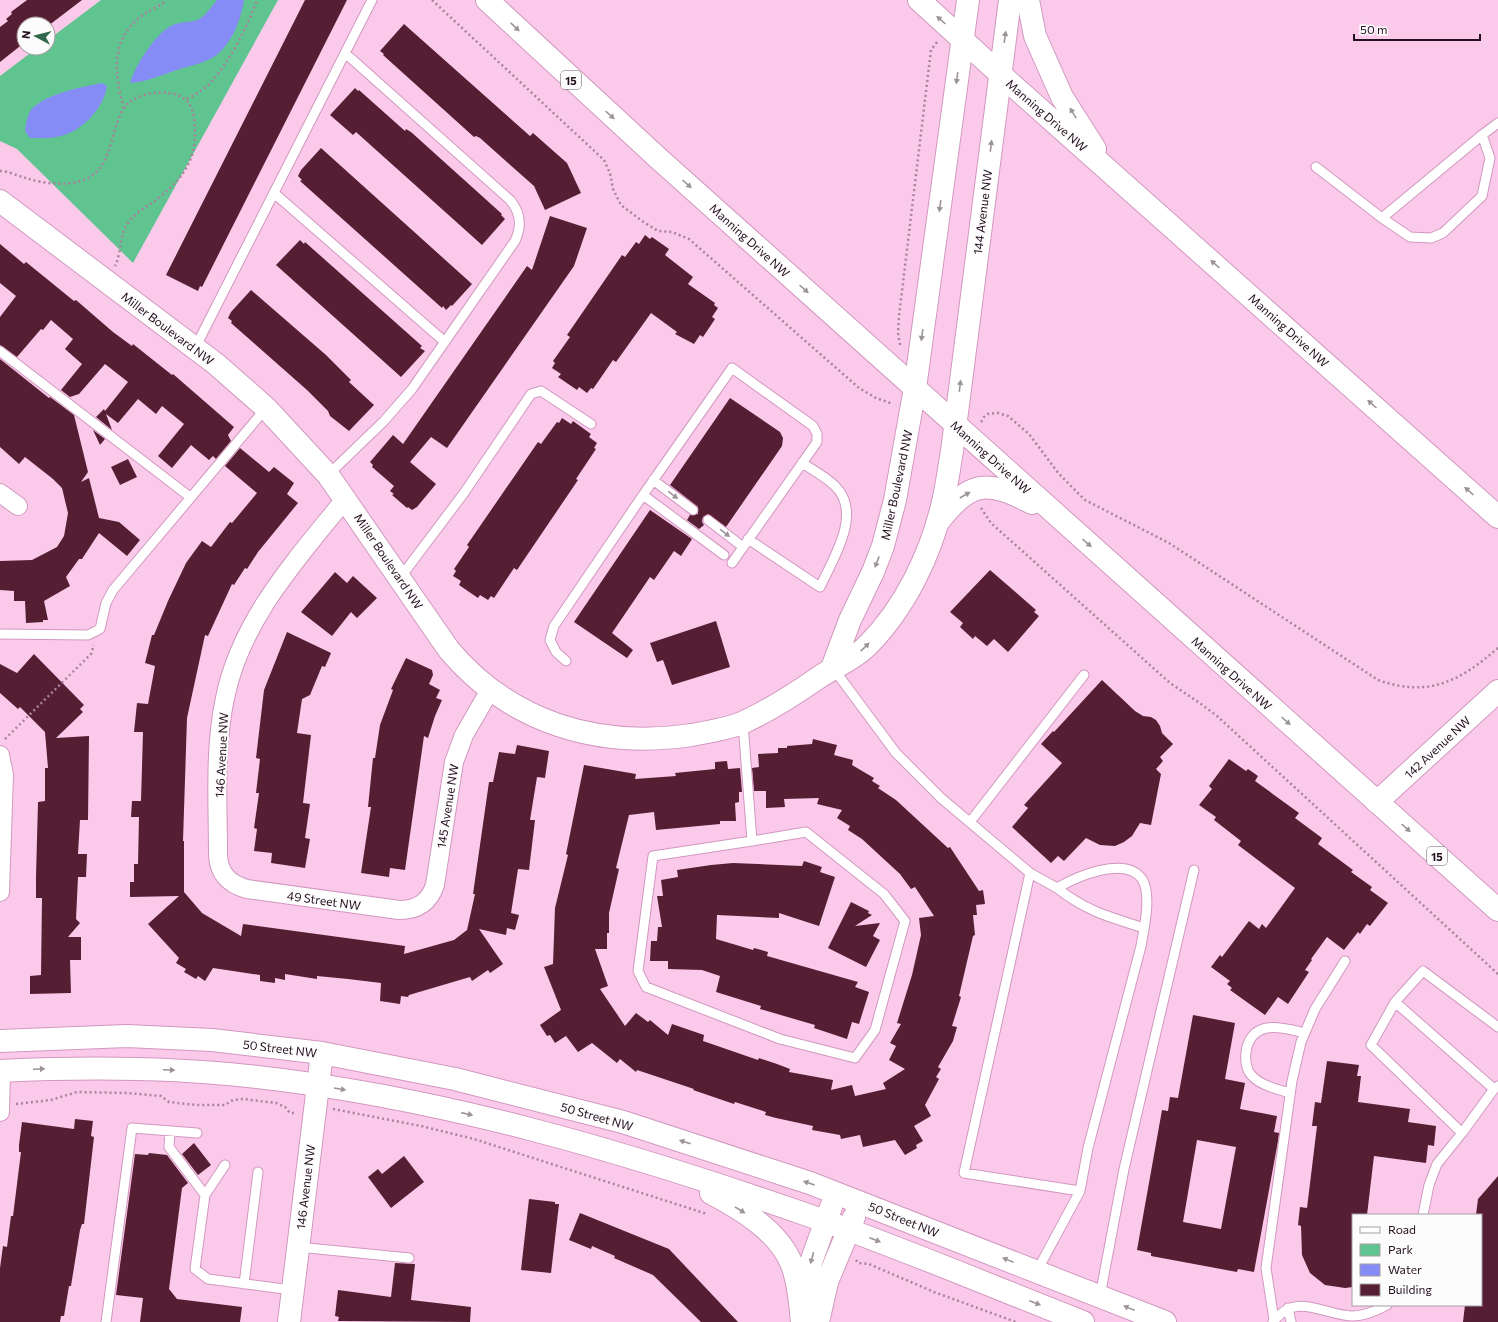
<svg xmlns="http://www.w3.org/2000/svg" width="1498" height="1322" font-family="Commissioner,sans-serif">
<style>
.green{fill:#60c490}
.water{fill:#868cf6}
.building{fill:#551e33;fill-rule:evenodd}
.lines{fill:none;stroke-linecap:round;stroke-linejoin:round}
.lane-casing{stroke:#d198bf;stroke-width:11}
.street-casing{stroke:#d198bf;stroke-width:20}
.secondary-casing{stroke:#d198bf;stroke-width:24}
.primary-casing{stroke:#d198bf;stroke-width:24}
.path{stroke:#a8829c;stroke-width:2.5;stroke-dasharray:2 3;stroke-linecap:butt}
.lane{stroke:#fff;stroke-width:9}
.street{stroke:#fff;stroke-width:18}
.secondary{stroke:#fff;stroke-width:22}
.primary{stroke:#fff;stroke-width:22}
.oneway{fill:#9c939a}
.labels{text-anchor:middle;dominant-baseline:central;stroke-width:4;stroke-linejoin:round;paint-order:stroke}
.shield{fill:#fcfcfc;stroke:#655661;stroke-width:1}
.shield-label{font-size:11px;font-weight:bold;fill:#240f1e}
.street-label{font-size:12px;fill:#240f1e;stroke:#fcfcfc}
</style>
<rect width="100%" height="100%" fill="#fbcaeb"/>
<path class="green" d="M101 0H278L133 263 17 149 0 141V76L37 48H48V40Z"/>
<path class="water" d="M217 0H244C241 20 231 47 212 58 201 64 189 66 177 70 161 75 147 82 130 83 135 66 155 34 171 26 178 22 187 22 195 21 204 18 211 7 217 0Z
M102 83 107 86C104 108 82 131 61 136 51 139 40 138 30 138L25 131C26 124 27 116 31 110 44 94 82 87 102 83Z"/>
<path class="building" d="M27 0H82L48 26V24H24V43L0 62V27L8 21 6 19 12 14 11 12Z
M305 0H347L202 287 200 286 198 291 166 275Z
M404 24 530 136 533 133 567 163 581 193 545 210 534 186 480 138 476 136 474 137 383 55 384 54 380 51Z
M355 88 358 91 359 90 405 131 406 129 411 132 502 214 501 215 505 219 482 245 356 132 353 135 330 115Z
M321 148 472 284 452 306 451 305 446 310 443 306 442 308 300 181 302 180 298 176 301 170Z
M550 216 587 228 574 266 447 448 431 437 410 462 436 484 417 507 412 510 408 507 407 508 392 495 394 494 390 491 394 486 372 467 373 465 370 462 393 435 403 444 527 266 532 270Z
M645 235 650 239 652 237 669 249 665 255 693 277 688 284 715 303 714 305 718 308 712 317 715 319 703 337 700 335 694 344 675 334 677 332 651 313 616 362 613 360 593 389 591 388 587 393 579 387 577 390 558 377 561 374 552 368 555 363 553 361 570 337 567 335 622 255 625 257 636 242 639 244Z
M300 240 304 244 305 242 422 346 420 348 425 351 401 377 276 265Z
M0 244 24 264 26 262 74 301 76 300 113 332 132 346 133 344 172 375 173 374 234 427 228 435 231 441 216 459 213 456 209 460 191 445 172 468 158 456 184 424 162 406 156 414 138 399 118 423 106 414 112 430 96 417 104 409 105 411 128 382 105 364 79 394 70 397 61 390 82 364 65 349 73 339 51 320 43 330 41 329 17 357 0 345V317L16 296 0 283Z
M251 290 326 355 351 380 349 382 374 405 349 431 330 416 328 411 307 390 231 323 232 321 228 318 231 312Z
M0 359 49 398 50 397 74 415 88 472 81 482 89 478 99 518 119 522 140 540 127 556 99 533 82 559H79L66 577 70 586 44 601 48 620H43V622L26 623 25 601H14V591L0 590V561L32 560 57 547 64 536 68 513 62 488 53 479 25 457 19 464 0 447Z
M730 398 780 432 783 438 782 446 726 527 708 514 703 517 702 522 704 525 699 529 687 520 690 515 698 514V507L670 485Z
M562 418 571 424 573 421 591 434 589 437 597 443 594 448 596 449 576 479 578 480 517 570 514 568 494 598 491 596 488 600 480 595 478 598 459 585 461 581 453 576 456 571 454 569 469 547 467 545 538 442 541 444 557 422 559 423Z
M93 430 105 439 100 445Z
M240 448 269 472 274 467 294 483 287 494 298 503 258 552 247 569 245 568 234 585 232 584 208 636 205 635 187 718 183 841H184V892L202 913 241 936 243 924 405 946 404 954 454 940 467 930 475 894H473L489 782H493L499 752 515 754 517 745 549 751 545 778 537 777 530 820H535L529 870 518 869 511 913 519 915 515 930 507 928 506 935 479 929 503 964 490 973 488 970 472 981 470 977 409 995 408 997 401 996 400 1004 380 1001 381 983 348 979 317 976V979L285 974V980L275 978V983L260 981V975L213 968 205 981 198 976 196 979 184 972 186 969 176 963 179 958 148 924 179 896 130 897V882H134V864H138L139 817H131L132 801H141L143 732H134L137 703 148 704 155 666 145 663 152 635H154L168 601 186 563 202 541 211 547 230 522 232 523 257 493 225 466Z
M128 459 137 477 120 485 111 467Z
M650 510 692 539 681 556 674 551 654 580 650 577 612 633 633 650 627 658 574 622Z
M990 570 1036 610 1034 612 1039 616 1008 652 994 639 987 646 975 636 973 639 960 627 963 623 950 612Z
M335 572 347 583 353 576 377 598 357 618 351 612 332 636 301 612Z
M716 621 730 667 672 685 663 660 657 662 650 643Z
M287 632 331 653 325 667 322 666 310 695 302 699 297 733 311 735 303 803 310 804 305 838 310 839 305 868 271 863 272 853 254 851 257 829 254 828 259 793H256L260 759 256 758 264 690Z
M34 654 84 705 80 709 83 712 56 738 89 736 88 820H80L78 854H87L86 877H78L76 919 80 923 68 937H81V960H70L71 993 30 994V976L41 975 42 898H36V876L38 802 45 801V768H48L45 732 20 707 18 709 0 693V664L17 673Z
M406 658 432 670 433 675 429 684 440 690 436 698 442 700 435 716 428 738 424 736 405 870 390 868 389 877 361 873 371 807H368L373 758H375L380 725 393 690 391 689Z
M1102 680 1135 711 1143 716 1151 717 1156 720 1160 726 1162 733 1173 744 1160 757 1163 761 1156 769 1161 774 1151 825 1140 823 1132 836 1124 842 1115 846 1100 845 1086 838 1064 861 1058 856 1051 863 1012 827 1028 808 1024 805 1062 763 1041 744 1053 731 1054 732Z
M813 739 837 745 834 755 853 760 852 765 874 778 872 781 880 786 878 788 896 800 948 848 950 847 979 891 983 890 985 904 976 905 977 915H973L975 935 973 936 959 996 961 997 952 1026 957 1027 953 1041 938 1067 941 1069 936 1077 939 1079 925 1105 931 1116 914 1126 923 1141 916 1145 917 1148 905 1155 895 1140 863 1147 860 1135 841 1139 840 1135 812 1130 813 1126 776 1118 765 1115 766 1112 735 1102 734 1104 693 1090 694 1089 637 1070 636 1072 620 1059 617 1063 592 1043 578 1052 566 1036 555 1043 550 1035 547 1036 540 1025 561 1010 544 967 553 964 555 908 568 855 566 854 584 765 636 774 635 779 676 776 675 773 715 769V762L727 761 728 769 740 768 742 792H739V802L735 803 736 821H720V824L656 830 654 812 629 815 616 868 619 869 609 913V933H607V949H595L608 986 600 989 625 1026 636 1013 648 1022 650 1020 668 1035 672 1024 704 1035 703 1041 758 1060 759 1058 777 1064 790 1069 789 1072 833 1080 831 1090 852 1085 855 1096 886 1089 883 1083 905 1069 889 1060 896 1046 890 1043 901 1024 897 1023 912 975 921 935 919 918 934 916 915 887 911 889 900 874 862 839 848 830 850 826 837 818 842 810 817 804 819 798 784 799 785 807 766 808V791H754L752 768 759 767 758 754 778 753V748H787V746L812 744Z
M1229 759 1246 771 1248 769 1258 776 1255 781 1299 813 1295 818 1322 838 1318 844 1353 870 1351 872 1372 887 1370 890 1388 903 1370 926 1367 924 1360 934 1358 932 1344 950 1327 937 1311 959 1312 960 1305 970 1309 972 1288 1004 1278 997 1265 1015 1230 990 1232 988 1227 984 1230 981 1211 967 1220 955 1222 957 1249 921 1259 929 1262 924 1266 928 1295 888 1238 845 1241 841 1214 820 1216 817 1199 805 1212 789 1209 786Z
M804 861 822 867 820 872 835 877 819 926 779 913V918L717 915 716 939 753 950 754 948 768 952 767 956 858 982 855 987 869 992 859 1024 852 1022 847 1039 814 1028 815 1025 760 1009 761 1006 716 992 720 976 702 970 668 969V961H650L651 941H657L658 927H662L657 896H663L661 880 678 877 677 870 711 865 733 863 802 866Z
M851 902 869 911 868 913 872 915 855 926 880 923 873 936 880 940 866 967 828 948Z
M1193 1015 1235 1023 1225 1079 1245 1083 1240 1109 1277 1116 1274 1132 1279 1133 1278 1141 1254 1272 1238 1269 1237 1272 1151 1256V1253L1137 1250 1162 1110 1168 1111 1170 1097 1178 1098ZM1197 1140 1236 1147 1221 1229 1183 1222Z
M1327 1061 1359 1065 1357 1076H1361L1358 1102 1410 1109 1408 1122 1436 1126 1434 1146 1428 1145 1426 1163 1374 1156 1367 1215H1353V1287L1345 1288 1325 1285 1310 1273 1302 1255 1301 1226 1298 1225 1300 1207 1307 1208 1317 1126H1312L1315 1102 1321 1103Z
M75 1119 93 1121 91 1136 94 1137 84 1224H82L80 1230 71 1286H69L64 1316H61L60 1322H0V1268L3 1246 7 1247 11 1216H13L21 1152H19V1145L22 1122 74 1129Z
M194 1143 211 1165 198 1175 182 1154Z
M149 1153 167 1155 188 1183 182 1188 169 1289 177 1299 242 1307 240 1322H140L143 1298 116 1295 135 1154 148 1155Z
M404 1156 424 1182 391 1208 368 1177 378 1169 382 1174Z
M1498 1176V1322H1463L1465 1305H1481V1215H1476L1478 1199Z
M529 1199 555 1202V1204H559L551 1273 521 1270Z
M580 1213 669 1249 738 1322H701L653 1275 614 1258 615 1256 592 1246 591 1249 569 1240Z
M395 1263 415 1264 411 1300 471 1307 470 1322 338 1321 339 1317 335 1316 338 1290 391 1297Z"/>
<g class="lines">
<defs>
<path id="lane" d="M1482 135 1490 158 1482 196 1443 233 1431 238 1410 237 1382 218 1482 135 1498 123
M1316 167 1382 218
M274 193 445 342
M195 348 372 0
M0 351 190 497
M328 475 384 421 412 389 515 241C522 226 521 213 510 200L345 53
M653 480 693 510
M708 520 743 547
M748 539 820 587C833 559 863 513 835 486 826 477 813 470 802 463
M724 555 643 495 732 368 813 426 817 434V442L732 563
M400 578 464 493 531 394 541 391 591 424
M0 634 88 635 100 629 106 603 113 590 266 408
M566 661 556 652 550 640 554 626 643 495
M833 668 896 753 941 798 1030 873 1057 888C1076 877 1125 855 1142 879 1152 894 1144 929 1141 946L1088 1148 1080 1191 1037 1271
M743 723 752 841 806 832 884 894 905 921 875 1030 855 1058 780 1039 646 987 638 971 653 856 752 841
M970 822 1084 675
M1030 873 964 1173 1080 1191
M1057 888C1086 911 1109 917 1144 928
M1395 1002 1371 1045 1462 1133 1494 1089
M1498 1027 1423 971 1395 1002 1494 1089 1498 1086
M1290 1093C1277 1089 1257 1085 1249 1072 1245 1065 1245 1054 1247 1047 1255 1019 1284 1028 1305 1033
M170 1131 169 1147 205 1195
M225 1165 205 1195 195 1269 208 1279 292 1290
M1423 1215 1429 1185 1437 1164 1462 1133
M298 1247 409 1258
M244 1284 258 1172
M1100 1296 1124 1169 1194 870
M1288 1308 1291 1322
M1274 1320 1266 1268 1292 1081 1301 1042 1315 1009 1345 961
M106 1322 132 1128 197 1133
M1273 1322C1297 1291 1322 1315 1352 1316 1365 1316 1376 1311 1387 1305"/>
<path id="street" d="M0 493 18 506
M346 498C297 559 241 619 225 698 214 749 218 803 218 855 219 874 229 884 247 889L399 910C417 910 429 903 435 885L454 762 464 735 490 690
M0 755 4 775 0 892
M0 1112 1 1071"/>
<path id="secondary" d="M0 201 216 364 266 408 328 475 449 650C511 723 598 749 691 735 707 732 729 729 744 722 770 710 795 694 818 678 834 667 853 660 867 646 905 608 931 554 943 502 947 485 949 468 952 451L1010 0
M832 668 850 620 873 572 883 546 895 500 915 388 968 0
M1377 802 1498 691
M0 1041 127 1036 212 1040 322 1053 455 1079 623 1122 810 1183 1165 1322
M0 1071C83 1067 165 1067 248 1076 436 1096 620 1150 799 1212 895 1245 988 1285 1083 1322
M711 1193C741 1209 779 1231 792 1265 799 1283 800 1303 802 1322
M805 1299 811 1262 831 1207
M289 1322 322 1053
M818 1322 827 1282 854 1217"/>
<path id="primary" d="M487 0 658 158 1498 910
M919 0 1000 74 1498 517
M1028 0 1035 36 1062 97 1095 149
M938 522C971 481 985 479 1032 503"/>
</defs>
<use href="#lane" class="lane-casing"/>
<use href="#street" class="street-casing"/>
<use href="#secondary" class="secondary-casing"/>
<use href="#primary" class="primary-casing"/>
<path class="path" d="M432 0 604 160 610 173 613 189 621 205 642 221 658 231 672 232 689 239 859 388 876 398 893 404
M187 99C196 94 205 89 212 81 230 61 248 26 257 0
M124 108C114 75 110 38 143 15 151 9 160 7 166 0
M0 171C8 171 18 176 26 178 44 184 71 187 88 178 117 163 109 117 131 101 142 94 157 91 169 93 184 95 192 103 194 118 199 157 186 176 156 200 146 207 135 213 128 223 119 236 122 252 115 266
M900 345 898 333 899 316 931 50 937 42
M981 422 984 417 988 414 998 413 1008 416 1029 434 1059 474 1085 500 1169 543 1378 680C1429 698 1460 681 1498 648
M981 508 991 523 1170 683 1201 704 1217 716 1498 974
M5 739 91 654 94 645
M16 1104 51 1100 77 1092 127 1093 161 1096 169 1102 196 1105H225L233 1100 243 1099 276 1103 285 1107 290 1113H296
M333 1109 421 1126 474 1139 707 1214
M856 1260 858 1263 869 1264 934 1292 1016 1322"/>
<use href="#lane" class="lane"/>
<use href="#street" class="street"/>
<use href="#secondary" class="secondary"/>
<use href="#primary" class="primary"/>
</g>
<defs><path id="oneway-solid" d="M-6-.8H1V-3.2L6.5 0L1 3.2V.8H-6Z"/></defs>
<g class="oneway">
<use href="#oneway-solid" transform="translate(941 20) rotate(-138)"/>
<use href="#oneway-solid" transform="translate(515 27) rotate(43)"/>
<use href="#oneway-solid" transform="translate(1005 37) rotate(-82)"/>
<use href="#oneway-solid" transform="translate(957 78) rotate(98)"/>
<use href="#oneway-solid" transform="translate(1073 113) rotate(-122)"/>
<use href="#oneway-solid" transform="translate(610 115) rotate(42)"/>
<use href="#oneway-solid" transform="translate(991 146) rotate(-83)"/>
<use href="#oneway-solid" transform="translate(687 184) rotate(42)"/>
<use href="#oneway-solid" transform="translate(940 206) rotate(98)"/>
<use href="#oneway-solid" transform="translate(1215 264) rotate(-138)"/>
<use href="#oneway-solid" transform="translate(804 289) rotate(42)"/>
<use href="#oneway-solid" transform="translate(922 335) rotate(98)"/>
<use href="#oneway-solid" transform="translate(960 386) rotate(-83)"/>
<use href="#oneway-solid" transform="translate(1372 404) rotate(-138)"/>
<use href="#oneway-solid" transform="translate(1469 491) rotate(-138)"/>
<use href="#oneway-solid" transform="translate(673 495) rotate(37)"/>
<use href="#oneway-solid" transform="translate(965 495) rotate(-30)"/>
<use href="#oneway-solid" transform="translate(725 533) rotate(37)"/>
<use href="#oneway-solid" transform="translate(1087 543) rotate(42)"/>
<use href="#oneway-solid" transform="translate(877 562) rotate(111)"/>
<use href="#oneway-solid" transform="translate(865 647) rotate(-44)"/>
<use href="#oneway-solid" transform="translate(1286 721) rotate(42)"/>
<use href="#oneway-solid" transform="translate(1406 828) rotate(42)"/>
<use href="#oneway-solid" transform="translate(39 1069) rotate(-2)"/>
<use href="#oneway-solid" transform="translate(169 1070) rotate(3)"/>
<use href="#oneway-solid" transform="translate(340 1089) rotate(10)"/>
<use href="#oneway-solid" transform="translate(467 1114) rotate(13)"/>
<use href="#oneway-solid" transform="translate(685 1142) rotate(-162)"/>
<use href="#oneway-solid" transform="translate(809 1183) rotate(-161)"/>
<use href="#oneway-solid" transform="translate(740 1210) rotate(32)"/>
<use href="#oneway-solid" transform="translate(875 1240) rotate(21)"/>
<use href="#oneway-solid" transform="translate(812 1258) rotate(105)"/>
<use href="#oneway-solid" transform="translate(1008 1260) rotate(-158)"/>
<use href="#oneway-solid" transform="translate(1035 1303) rotate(21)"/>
<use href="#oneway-solid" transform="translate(1129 1308) rotate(-158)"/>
</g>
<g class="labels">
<g class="shield">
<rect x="561" y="71" width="20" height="18" rx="3"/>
<rect x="1427" y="847" width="20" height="18" rx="3"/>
</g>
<g class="shield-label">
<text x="571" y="80">15</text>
<text x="1437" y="856">15</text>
</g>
<g class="street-label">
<text transform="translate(1047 115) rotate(41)">Manning Drive NW</text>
<text transform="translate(982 212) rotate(-83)">144 Avenue NW</text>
<text transform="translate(750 240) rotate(42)">Manning Drive NW</text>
<text transform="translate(168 328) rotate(37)">Miller Boulevard NW</text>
<text transform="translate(1289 330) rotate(42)">Manning Drive NW</text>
<text transform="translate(991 457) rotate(42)">Manning Drive NW</text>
<text transform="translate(896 485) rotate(-78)">Miller Boulevard NW</text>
<text transform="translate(389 561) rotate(56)">Miller Boulevard NW</text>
<text transform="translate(1232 673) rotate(42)">Manning Drive NW</text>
<text transform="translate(1437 747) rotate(-43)">142 Avenue NW</text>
<text transform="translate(221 755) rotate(-87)">146 Avenue NW</text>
<text transform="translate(447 806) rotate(-81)">145 Avenue NW</text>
<text transform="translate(324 900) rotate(8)">49 Street NW</text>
<text transform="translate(280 1048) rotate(7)">50 Street NW</text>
<text transform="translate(597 1116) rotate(16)">50 Street NW</text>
<text transform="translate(305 1187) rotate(-83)">146 Avenue NW</text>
<text transform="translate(904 1219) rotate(22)">50 Street NW</text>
</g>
</g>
<rect x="1352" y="1214" width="130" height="92" fill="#fcfcfc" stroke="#a69da3"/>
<rect x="1360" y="1227" width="20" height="6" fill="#ffffff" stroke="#a69da3"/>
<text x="1388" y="1234" font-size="12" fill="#240f1e">Road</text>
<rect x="1360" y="1244" width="20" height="12" fill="#60c490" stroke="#a69da3"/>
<text x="1388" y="1254" font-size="12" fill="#240f1e">Park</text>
<rect x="1360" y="1264" width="20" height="12" fill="#868cf6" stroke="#a69da3"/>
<text x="1388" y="1274" font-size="12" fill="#240f1e">Water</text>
<rect x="1360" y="1284" width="20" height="12" fill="#551e33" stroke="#a69da3"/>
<text x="1388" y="1294" font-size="12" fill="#240f1e">Building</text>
<g transform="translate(36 36) rotate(277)"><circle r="19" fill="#fcfcfc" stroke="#a69da3"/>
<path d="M0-3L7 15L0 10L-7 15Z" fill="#31654a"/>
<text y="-6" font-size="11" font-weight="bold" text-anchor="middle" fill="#240f1e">N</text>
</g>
<path d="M1354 34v6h126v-6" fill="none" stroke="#240f1e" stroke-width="2"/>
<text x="1360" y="34" font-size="12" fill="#240f1e" stroke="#fcfcfc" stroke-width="3" paint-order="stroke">50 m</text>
</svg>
